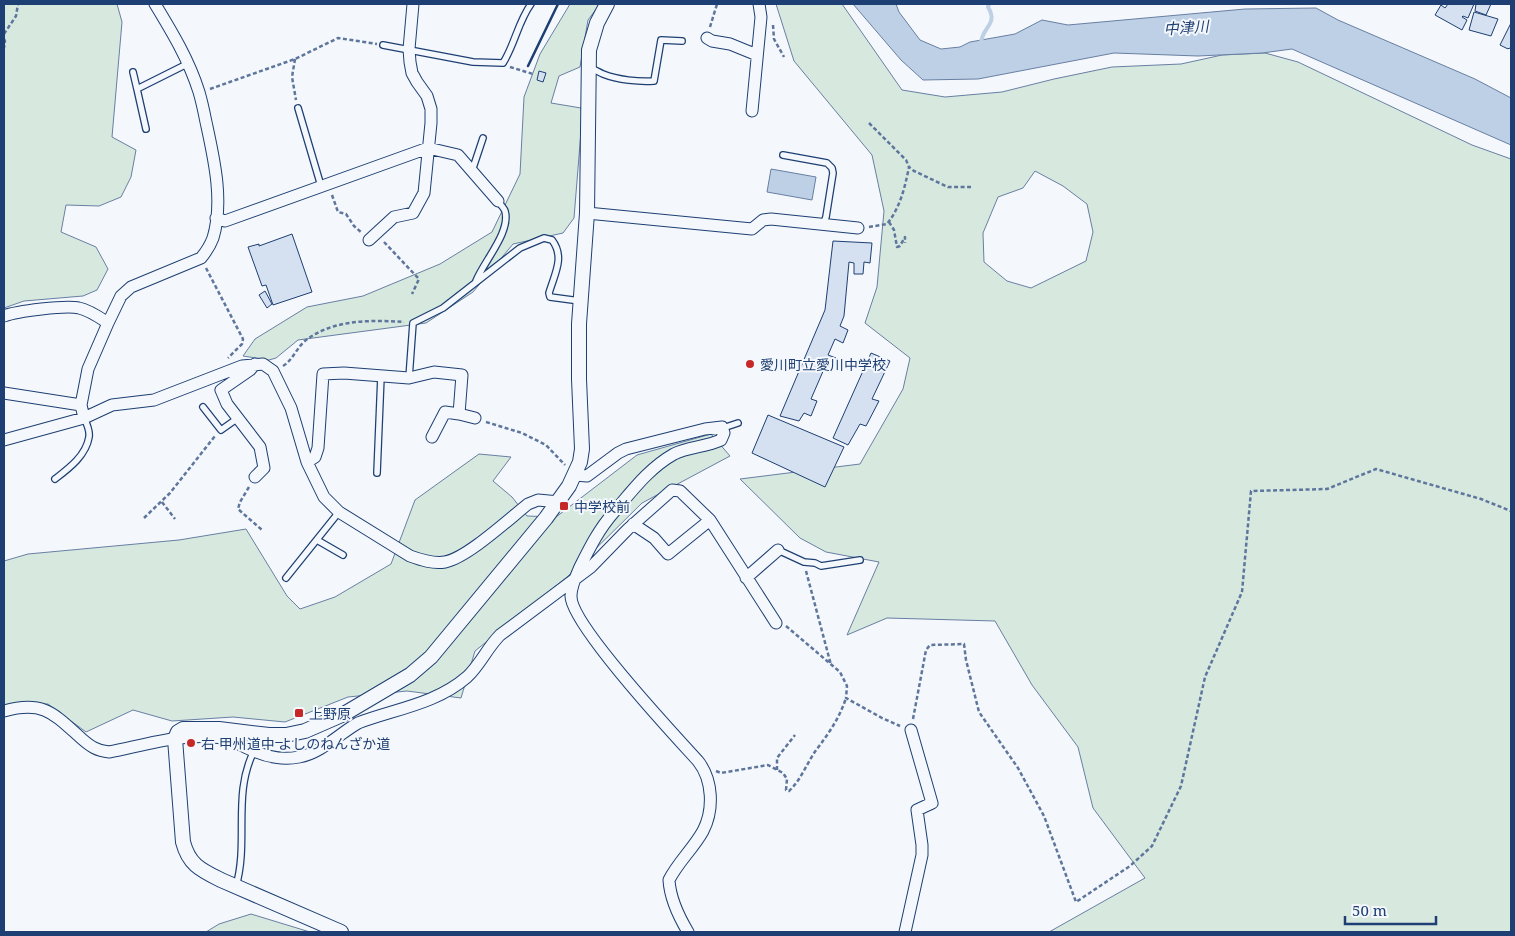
<svg xmlns="http://www.w3.org/2000/svg" width="1515" height="936" font-family="'Noto Serif','Noto Sans JP',serif">
<style>
.green{fill:#d7e8df;stroke:#687fa3;fill-rule:evenodd}
.water{fill:#bed0e5;stroke:#687fa3}
.lines{fill:none;stroke-linecap:round;stroke-linejoin:round}
.stream{stroke:#bed0e5;stroke-width:4}
.building{fill:#d5e0f0;stroke:#1d3f73}
.service-casing{stroke:#1d3f73;stroke-width:8}
.minor-casing{stroke:#1d3f73;stroke-width:13}
.tertiary-casing{stroke:#1d3f73;stroke-width:16}
.path{stroke:#5e769c;stroke-width:2.5;stroke-dasharray:4 2.5;stroke-linecap:butt}
.service{stroke:#f4f7fb;stroke-width:5.5}
.minor{stroke:#f4f7fb;stroke-width:11}
.tertiary{stroke:#f4f7fb;stroke-width:14}
.wall{stroke:#1d3f73;stroke-width:2.5}
.poi-dot{fill:#c62828;stroke:#f4f7fb;stroke-width:2}
.labels{text-anchor:middle;dominant-baseline:central;stroke-width:4;stroke-linejoin:round;paint-order:stroke}
.poi-label{font-size:14px;fill:#1d3f73;stroke:#f4f7fb;text-anchor:start}
.water-label{font-size:15px;font-style:italic;fill:#1d3f73;stroke:#f4f7fb}
</style>
<rect width="100%" height="100%" fill="#f4f7fb"/>
<path class="green" d="M4 4H117L122 22 112 137 136 150 131 177 121 197 99 206 66 205 61 232 96 247 108 269 97 290 83 296 24 301 4 308Z
M570 4H600L588 20 580 67 559 76 551 103 581 108 582 119 574 218 563 233 513 244 473 292 426 323 298 340 276 358 269 360 243 356 255 339 307 307 363 296 440 264 492 232 520 174 524 97 540 54Z
M776 4H842L902 90 945 97 1002 92 1054 79 1112 67 1181 64 1222 55 1265 53 1298 62 1472 145 1511 159V932H1049L1145 878 1093 808 1078 747 1032 685 995 621 887 618 847 635 879 562 826 552 800 538 740 479 860 464 903 389 910 358 865 323 877 287 884 211 872 155 794 61ZM1035 171 1063 186 1087 204 1093 232 1086 261 1031 288 1007 281 984 262 983 233 998 197 1023 188Z
M711 434 730 456 642 503 567 577 475 651 461 698 407 691 348 697 285 722 233 717 172 721 133 710 86 732 48 704 4 705V561L28 554 179 540 246 529 287 596 300 609 335 597 391 564 415 500 479 454 511 457 493 481 512 497 527 516 556 517 637 455Z
M251 914 310 932H206L219 924Z"/>
<path class="water" d="M853 4H896L899 12 920 40 941 49 960 47 970 42 1015 34 1042 20 1068 25 1245 9 1316 8 1338 20 1475 79 1511 98V145L1292 49 1262 53 1198 56 1114 53 978 79 923 80 901 60Z
M771 169 816 177 812 200 767 192Z"/>
<g class="lines">
<path class="stream" d="M981 44C981 27 999 25 988 7L989 4"/>
</g>
<path class="building" d="M1448 4H1474L1468 18 1463 16 1462 17 1467 20 1462 30 1435 15 1441 5 1445 8Z
M1476 4H1491L1486 15 1475 11Z
M1474 12 1498 19 1491 36 1469 30Z
M1511 23V49L1509 48 1508 49 1500 45Z
M539 71 546 73 543 82 537 80Z
M292 234 312 292 273 305 266 285 262 286 248 247 259 244V246Z
M833 241 872 243 870 263 864 262 863 274H854V263L849 262 844 316 840 326 848 330 843 343 835 339 828 355 836 358 830 372 824 369 811 399 817 401 811 416 804 413 799 421 780 416 825 310Z
M265 291 272 304 267 308 259 295Z
M871 353 890 361 872 399 879 401 866 426 860 424 848 445 833 438Z
M768 415 844 447 825 487 752 453Z"/>
<g class="lines">
<defs>
<path id="service" d="M383 45 473 62 503 63C515 44 518 22 531 4
M589 68C595 69 598 72 603 74 618 80 639 82 654 81L661 40 682 41
M133 72 137 89
M298 108 321 186
M146 129 137 89 187 64
M783 155 827 163 832 168 833 173 826 217 823 225
M472 171 483 138
M476 281C484 261 511 232 505 211 504 208 500 204 498 201
M409 378 413 323 443 308 520 248 544 238 552 240C565 257 555 273 549 293L550 297 580 301
M203 407 221 430 238 418
M723 428 738 423
M377 473 381 376
M55 479C68 469 86 456 89 437 90 431 87 424 84 418
M317 540 343 555
M778 550 804 562 815 563 821 566 860 560
M286 578 339 512
M236 886C249 842 232 794 254 751"/>
<path id="minor" d="M707 38 712 41 730 44 757 55
M752 111 761 17 759 4
M587 213 752 229 763 220 771 219 858 228
M216 218 225 221 428 148 458 155 498 201
M369 240 394 217 413 213 424 193 431 123V109L427 96 417 82 412 73 410 62 409 49 413 4
M4 316C17 311 66 305 79 308 89 310 99 317 108 323
M4 393 81 405
M84 418 81 405 88 369 108 323 121 296 131 287 201 258C206 252 210 246 213 238 224 201 214 159 206 122 204 112 202 102 199 92 189 60 172 32 155 4
M432 437 445 412 459 414
M4 440 84 418 112 405 154 400 242 366 263 364 273 371 291 408 307 462 324 497 339 512 410 556C421 560 433 564 445 562 467 558 509 519 528 504L538 500 559 502
M307 462 315 457 318 448 323 374 344 373 409 378 434 372 462 375 459 414 475 418
M575 475 587 476 618 453 626 449 705 429 722 427 724 433 721 440C706 447 688 447 674 454 649 468 632 491 614 512 599 529 590 547 580 567 576 576 571 586 571 596 570 623 675 736 698 761 713 780 714 810 703 831 693 849 678 862 669 880 670 897 679 917 688 932
M255 477 264 468 260 447 227 404 221 390 250 370 255 364
M633 524 654 538 668 554 710 520
M746 578 778 550
M4 711C44 700 54 714 82 739 90 746 97 751 109 752 145 745 185 732 222 738 234 740 243 747 254 751 267 757 284 760 299 757 321 753 339 734 358 723 395 709 436 704 467 677 480 665 487 648 500 635L591 567 628 529 672 490 680 491 710 520 776 623
M905 932 922 855V845L917 810 932 803 911 730"/>
<path id="tertiary" d="M341 932 221 880C201 870 189 865 183 842L175 739 178 732 183 729H219L269 735H286L305 731 344 714 410 675 431 657 546 518 569 486 580 462 582 449 579 379V324L587 213 589 50 597 23 607 4"/>
</defs>
<use href="#service" class="service-casing"/>
<use href="#minor" class="minor-casing"/>
<use href="#tertiary" class="tertiary-casing"/>
<path class="path" d="M773 25 774 39 784 57
M710 27 717 4
M4 34 16 16 18 4
M4 39 5 41 4 48
M295 59 292 77 296 100
M510 67 533 74
M210 89 295 59 338 38 377 44
M869 123 906 160 909 167
M332 195 338 212 346 214 354 226 362 233
M889 222 894 230 897 247 900 246 905 237V243
M869 227 887 224C900 208 905 187 909 167L914 171 948 187H971
M384 242 419 279 412 294
M206 268 243 339 242 344 228 358
M283 366C293 360 297 347 306 340 334 319 372 320 404 322
M486 422 522 433 546 445 565 465
M249 487 240 502 238 509 262 530
M162 502 175 519
M144 518 170 493 215 436
M806 571 831 665
M786 626 840 672 847 686 846 698 882 718 900 726
M913 719 926 650 930 645 964 644 966 660 979 712 1018 768 1044 816 1076 902 1130 866 1152 846 1181 786 1205 677 1242 592 1251 491 1327 489 1376 469 1481 499 1511 511
M777 770V758L795 735
M716 771 721 773 768 765 783 773 787 779 786 790 789 791C802 779 807 762 817 749 829 733 840 717 846 698"/>
<use href="#service" class="service"/>
<use href="#minor" class="minor"/>
<use href="#tertiary" class="tertiary"/>
<path class="wall" d="M528 66 558 4"/>
</g>
<g class="poi-dot">
<circle cx="750" cy="364" r="5"/>
<rect x="559" y="501" width="10" height="10" rx="2.5"/>
<rect x="294" y="708" width="10" height="10" rx="2.5"/>
<circle cx="191" cy="743" r="5"/>
</g>
<g class="labels">
<g class="poi-label">
<text x="760" y="364">愛川町立愛川中学校</text>
<text x="574" y="506">中学校前</text>
<text x="309" y="713">上野原</text>
<text x="201" y="743">右 甲州道中 よしのねんざか道</text>
</g>
<g class="water-label">
<text transform="translate(1186 27) rotate(-4)">中津川</text>
</g>
</g>
<rect width="1515" height="936" fill="none" stroke="#1d3f73" stroke-width="10"/>
<path d="M1345 916v8h91v-8" fill="none" stroke="#1d3f73" stroke-width="2.5"/>
<text x="1352" y="916" font-size="15" fill="#1d3f73" stroke="#f4f7fb" stroke-width="4" paint-order="stroke">50 m</text>
</svg>
